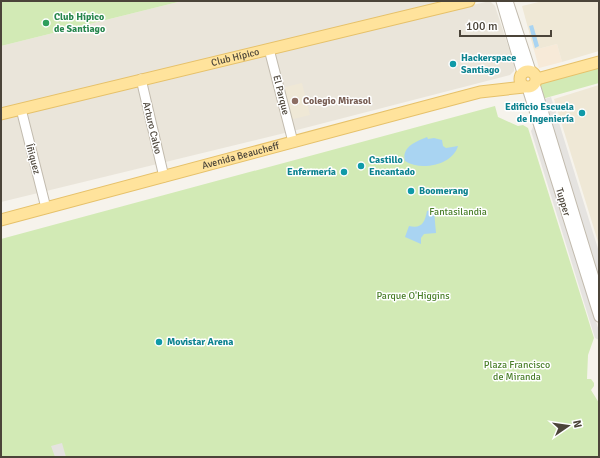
<svg xmlns="http://www.w3.org/2000/svg" width="600" height="458" font-family="Signika,sans-serif">
<style>
.residential{fill:#eae5da}
.commercial{fill:#f7ead8}
.education{fill:#efe8d6}
.green{fill:#d2eab5}
.parking{fill:#e5e3e0}
.water{fill:#a9d4f2}
.lines{fill:none;stroke-linecap:round;stroke-linejoin:round}
.minor-casing{stroke:#c2bbae;stroke-width:11}
.major-casing{stroke:#e6c16a;stroke-width:13}
.minor{stroke:#fff;stroke-width:9}
.major{stroke:#ffe39c;stroke-width:11}
.leisure-dot{fill:#2e9e5b;stroke:#fff;stroke-width:1.5}
.culture-dot{fill:#0f9aa8;stroke:#fff;stroke-width:1.5}
.education-dot{fill:#8d6e63;stroke:#fff;stroke-width:1.5}
.labels{text-anchor:middle;dominant-baseline:central;stroke-width:3;stroke-linejoin:round;paint-order:stroke}
.leisure-label{font-size:10px;font-weight:bold;fill:#27864d;stroke:#fff;text-anchor:start}
.street-label{font-size:10px;fill:#4b4439;stroke:#fff}
.culture-label{font-size:10px;font-weight:bold;fill:#0d838f;stroke:#fff;text-anchor:start}
.education-label{font-size:10px;font-weight:bold;fill:#785e54;stroke:#fff;text-anchor:start}
.park-label{font-size:10px;fill:#4a7f2a;stroke:#fff}
</style>
<rect width="100%" height="100%" fill="#f6f3ec"/>
<path class="residential" d="M182 1H448L304 44 490 1 495 6 514 64V71L510 75 293 131 1 202V46Z"/>
<path class="commercial" d="M557 44 562 62 539 68 534 50Z"/>
<path class="education" d="M543 1H599V51L562 62 557 44 534 50 522 6Z
M302 83 310 115 289 120 281 88Z
M599 85V245L554 99Z"/>
<path class="green" d="M1 1H182L1 46Z
M599 65V83L542 99 539 84Z
M495 106 498 117 518 126 523 125 528 128 594 338 588 355 587 379H591L594 383V386L591 390 599 403V457H1V239Z"/>
<path class="parking" d="M551 97 599 252V285L541 100Z
M534 125 599 331V340L595 338 531 131Z
M62 443 66 457H55L51 446Z"/>
<path class="water" d="M533 25 539 46 535 48 529 26Z
M427 137 428 139 434 138 442 140 443 146 446 148 458 146C452 166 420 171 405 161 401 147 417 141 427 137Z
M431 210 434 211 436 233 424 234 421 238V244L405 237 409 226C422 229 425 222 427 211Z"/>
<g class="lines">
<defs>
<path id="minor" d="M501 1 522 73
M508 1 531 71
M269 49 293 142
M141 79 164 177
M535 84 599 294
M527 88 599 317
M21 109 46 208"/>
<g id="major">
<circle cx="528" cy="79" r="8"/>
<path d="M537 79 599 62"/>
<path id="s1" d="M1 114 469 1"/>
<path id="s2" d="M1 220 431 105 480 92 524 87"/>
</g>
</defs>
<use href="#minor" class="minor-casing"/>
<use href="#major" class="major-casing"/>
<use href="#minor" class="minor"/>
<use href="#major" class="major"/>
</g>
<circle class="leisure-dot" cx="46" cy="23" r="4"/>
<g class="culture-dot">
<circle cx="453" cy="64" r="4"/>
<circle cx="582" cy="113" r="4"/>
<circle cx="361" cy="166" r="4"/>
<circle cx="344" cy="172" r="4"/>
<circle cx="411" cy="191" r="4"/>
<circle cx="159" cy="342" r="4"/>
</g>
<circle class="education-dot" cx="295" cy="101" r="4"/>
<g class="labels">
<g class="leisure-label">
<text x="54" y="17">Club Hípico<tspan x="54" dy="12">de Santiago</tspan></text>
</g>
<g class="street-label">
<text stroke="none"><textPath href="#s1" startOffset="241">Club Hípico</textPath></text>
<text transform="translate(281 95) rotate(76)">El Parque</text>
<text transform="translate(152 128) rotate(77)">Arturo Calvo</text>
<text stroke="none"><textPath href="#s2" startOffset="248">Avenida Beaucheff</textPath></text>
<text transform="translate(33 159) rotate(75)">Íñiquez</text>
<text transform="translate(563 202) rotate(73)">Tupper</text>
</g>
<g class="culture-label">
<text x="461" y="58">Hackerspace<tspan x="461" dy="12">Santiago</tspan></text>
<text x="574" y="107" text-anchor="end">Edificio Escuela<tspan x="574" dy="12">de Ingeniería</tspan></text>
<text x="369" y="160">Castillo<tspan x="369" dy="12">Encantado</tspan></text>
<text x="336" y="172" text-anchor="end">Enfermería</text>
<text x="419" y="191">Boomerang</text>
<text x="167" y="342">Movistar Arena</text>
</g>
<g class="education-label">
<text x="303" y="101">Colegio Mirasol</text>
</g>
<g class="park-label">
<text x="458" y="212">Fantasilandia</text>
<text x="413" y="296">Parque O'Higgins</text>
<text x="517" y="365">Plaza Francisco<tspan x="517" dy="12">de Miranda</tspan></text>
</g>
</g>
<rect width="600" height="458" fill="none" stroke="#4b4439" stroke-width="4"/>
<g transform="translate(568 426) rotate(77)" stroke="#ffffff" stroke-width="3" paint-order="stroke">
<path d="M0-3L7 15L0 10L-7 15Z" fill="#4b4439"/>
<text y="-6" font-size="11" font-weight="bold" text-anchor="middle" fill="#4b4439">N</text>
</g>
<path d="M460 30v6h91v-6" fill="none" stroke="#4b4439" stroke-width="2"/>
<text x="466" y="30" font-size="12" fill="#4b4439" stroke="#ffffff" stroke-width="3" paint-order="stroke">100 m</text>
</svg>
